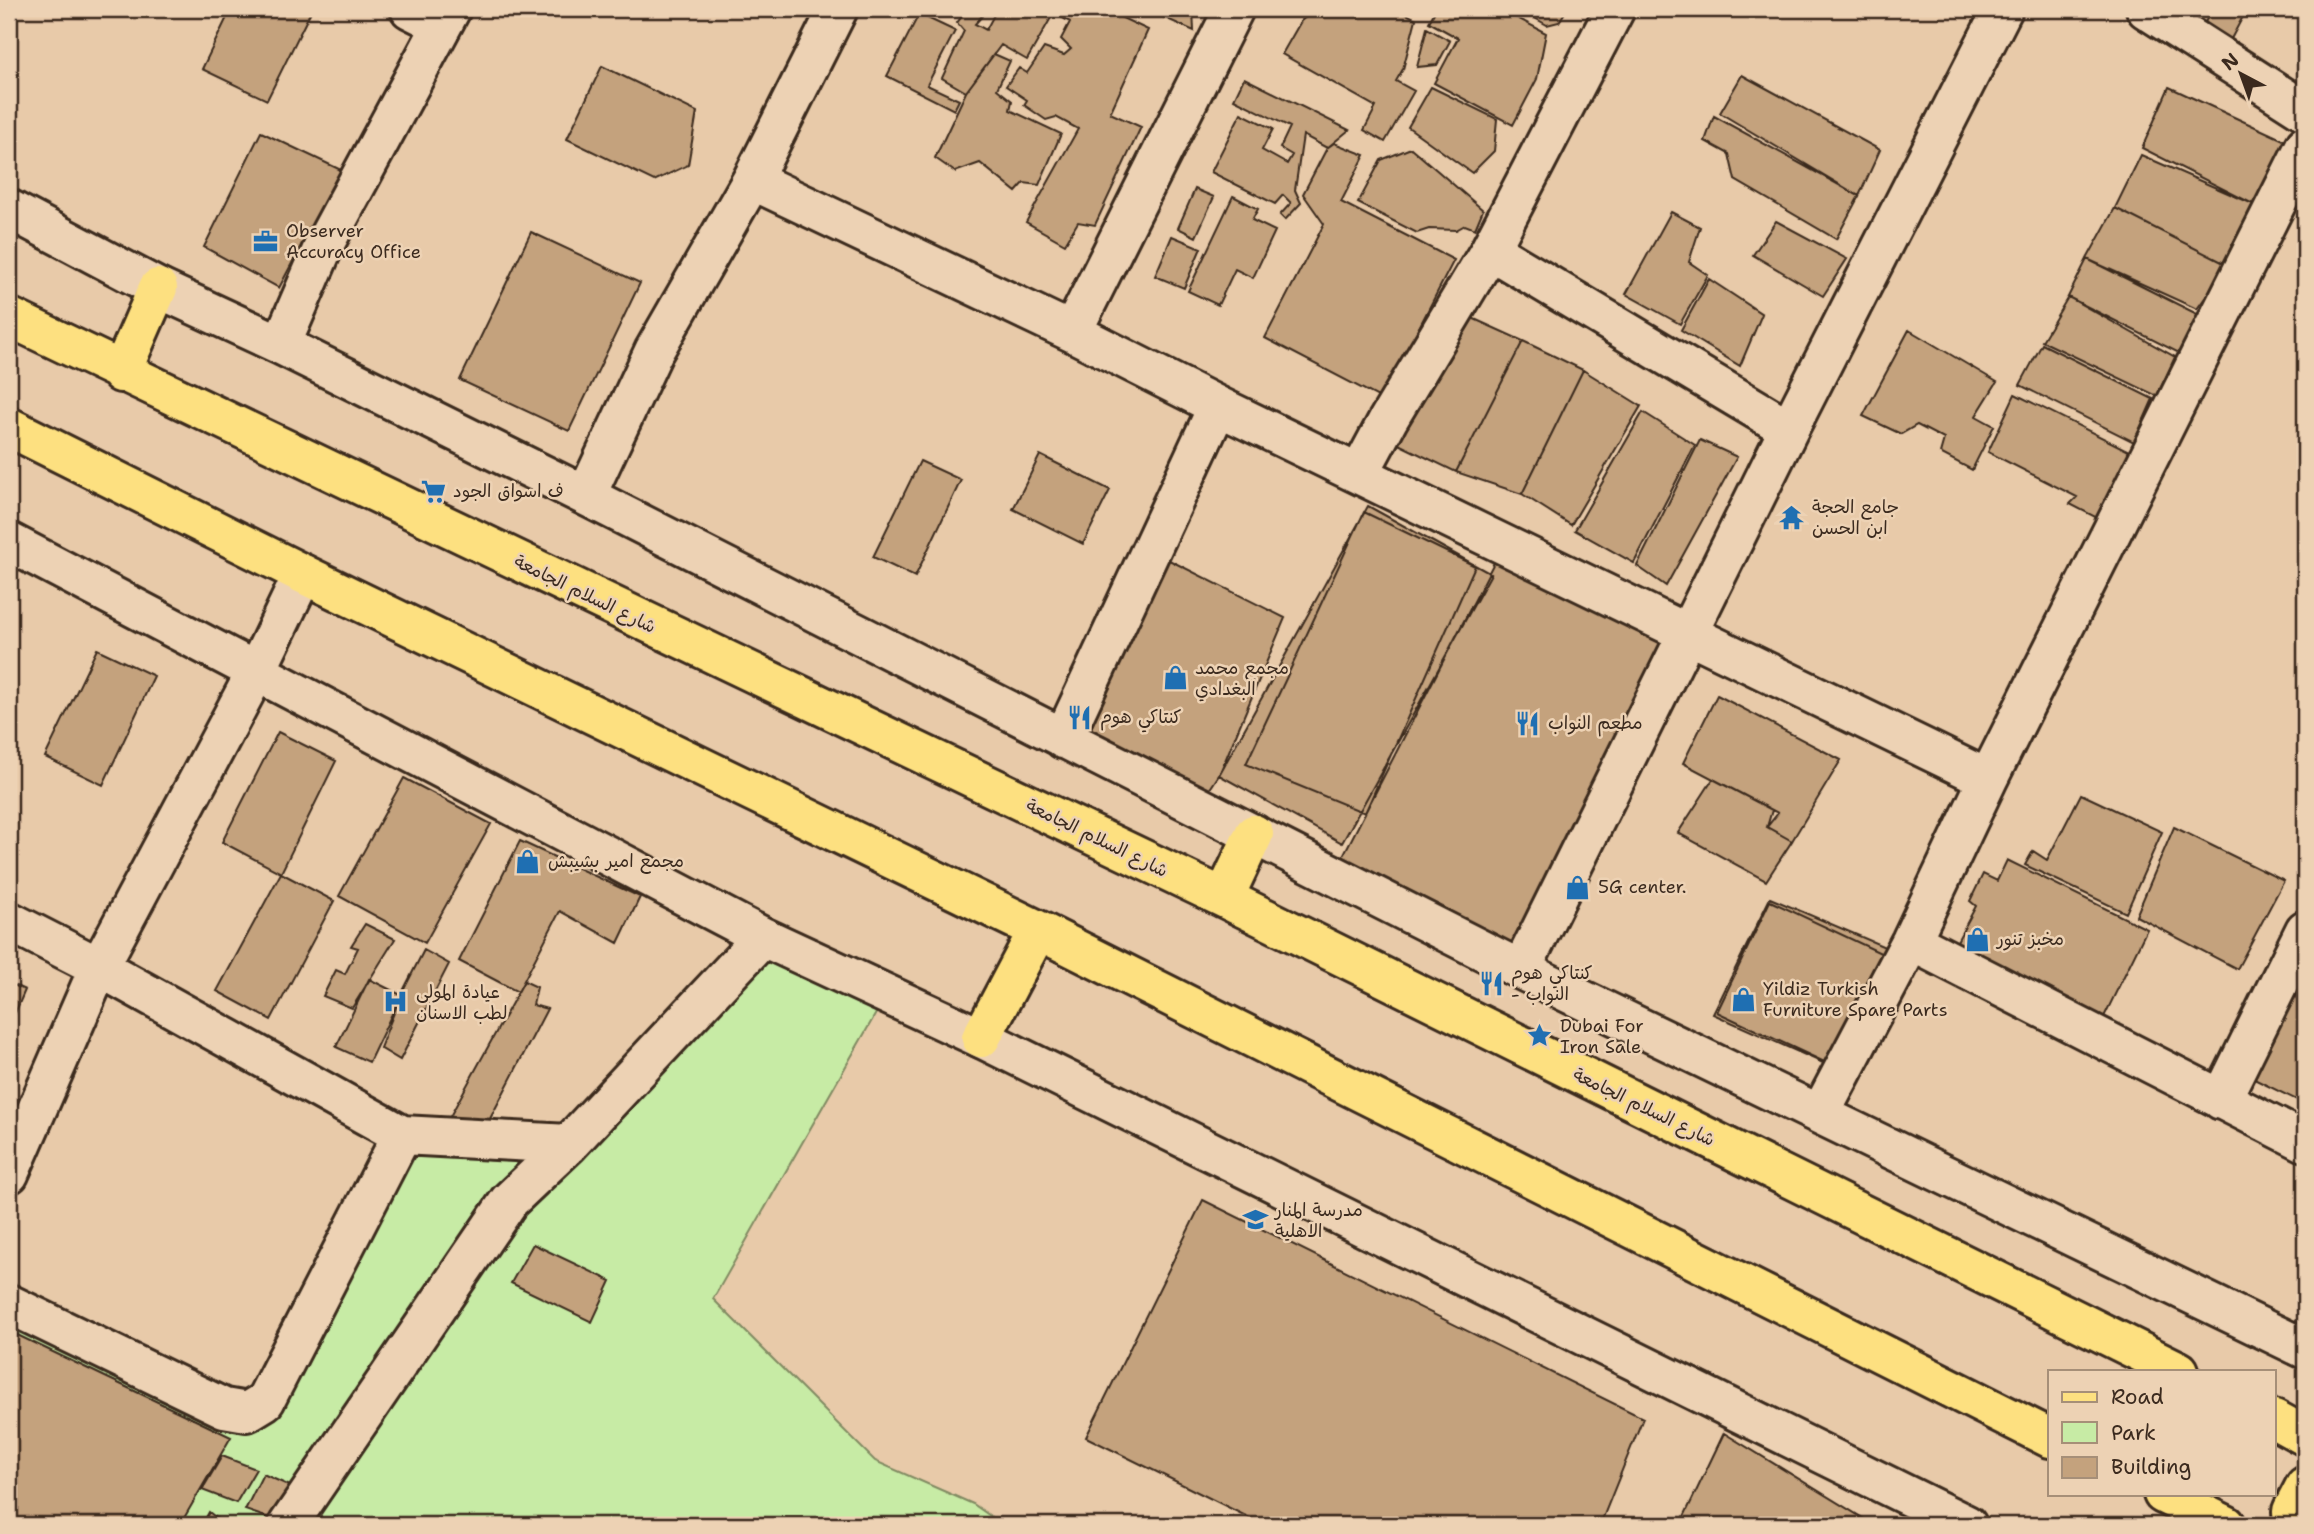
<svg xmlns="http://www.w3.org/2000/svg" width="2314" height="1534" font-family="'Shantell Sans','Playpen Sans Arabic',sans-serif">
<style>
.green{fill:#c7eba5;stroke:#818a62;stroke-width:2}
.building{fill:#c4a27d;stroke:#3b2a1e;stroke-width:2}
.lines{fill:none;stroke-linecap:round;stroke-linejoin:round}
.minor-casing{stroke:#3b2a1e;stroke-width:44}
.major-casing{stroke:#3b2a1e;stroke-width:44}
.minor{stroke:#edd2b4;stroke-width:38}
.major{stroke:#fde080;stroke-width:38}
.labels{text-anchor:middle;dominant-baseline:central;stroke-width:5;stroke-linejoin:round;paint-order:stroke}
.poi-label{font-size:18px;fill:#3b2a1e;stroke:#edd2b4;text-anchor:start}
.street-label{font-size:18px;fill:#3b2a1e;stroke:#edd2b4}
</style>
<rect width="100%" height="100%" fill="#e8caa9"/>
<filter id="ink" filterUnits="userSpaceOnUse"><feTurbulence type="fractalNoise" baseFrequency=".0143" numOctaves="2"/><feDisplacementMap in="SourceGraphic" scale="14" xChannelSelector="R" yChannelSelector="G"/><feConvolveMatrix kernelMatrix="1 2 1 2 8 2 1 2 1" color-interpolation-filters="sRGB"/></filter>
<g filter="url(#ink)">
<path class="green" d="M763 937 887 994 713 1299 875 1461 973 1504 1003 1525H9V1304L247 1412 402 1135 569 1144Z"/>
<path class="building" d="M231 9H312L267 100 202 69Z
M967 9H974L982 16 975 24 986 30 995 13 991 9H1056L1027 60 1001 45 966 92 942 78 964 31 957 23Z
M1064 9H1114L1116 15 1148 30 1110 113 1141 127 1095 225 1078 222 1065 244 1026 222 1078 129 1056 117 1046 120 1024 105 1027 100 1006 86 1019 68 1027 73 1044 48 1064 55 1071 49 1061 39 1070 22 1059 16Z
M1145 9H1193L1194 31Z
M1315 9H1397L1416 19 1403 69 1396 81 1414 91 1385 142 1364 130 1376 107 1282 54 1301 21Z
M1436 9H1500L1546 33 1537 79 1513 125 1434 83 1458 38 1429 22Z
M1519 9H1567L1559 22 1547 25Z
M2212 9H2247L2231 39 2203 26Z
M919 14 955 31 927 85 959 100 954 110 887 76Z
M1427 28 1450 41 1437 65 1417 67Z
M994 54 1010 61 997 89 1012 101 1010 110 1061 134 1039 185 1024 183 1016 192 980 163 955 172 935 158 966 92Z
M602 66 697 112 688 165 654 181 567 139Z
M1742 75 1880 150 1859 196 1720 113Z
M1244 78 1349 130 1327 148 1303 135 1295 190 1301 203 1285 220 1280 215 1291 203 1283 195 1275 204 1211 172 1241 113 1273 129 1262 150 1287 164 1292 155 1280 148 1290 127 1234 99Z
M1431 87 1497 119 1494 151 1472 173 1408 127Z
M2169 87 2288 142 2253 204 2142 148Z
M1714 116 1859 196 1836 239 1735 180 1729 154 1705 141Z
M261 132 341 170 279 288 204 247Z
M1334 143 1365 155 1341 202 1454 260 1382 399 1265 338 1324 224 1303 194 1327 148Z
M1411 148 1483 210 1475 229 1465 225 1456 230 1429 229 1417 233 1358 203 1381 160Z
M2141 155 2253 204 2228 265 2115 208Z
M1195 189 1214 197 1196 237 1178 228Z
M1233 196 1258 209 1252 220 1275 231 1253 278 1235 269 1218 305 1188 291Z
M2115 208 2228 265 2197 309 2087 259Z
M1671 212 1700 227 1689 262 1708 275 1680 324 1626 294Z
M1776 221 1847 259 1823 296 1753 255Z
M531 232 640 283 569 431 460 380Z
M1172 236 1201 248 1184 288 1155 276Z
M2087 259 2201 316 2181 354 2068 297Z
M1709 279 1762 314 1740 366 1681 330Z
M2068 297 2175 357 2157 396 2042 341Z
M1461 313 1523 341 1456 472 1388 439Z
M1909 330 1997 382 1976 416 1994 426 1972 470 1940 453 1944 439 1917 425 1901 434 1863 416Z
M1523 341 1583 370 1522 494 1456 472Z
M2042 344 2153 399 2134 442 2020 385Z
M1583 370 1641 406 1571 525 1522 494Z
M2015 394 2135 454 2103 521 2070 504 2077 497 1988 452Z
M1643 412 1695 445 1634 563 1575 530Z
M1700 440 1737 457 1666 586 1637 566Z
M1040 455 1110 490 1083 544 1013 509Z
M920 461 961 480 915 577 873 557Z
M1368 506 1491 574 1342 843 1219 775Z
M1364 512 1475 566 1365 813 1246 764Z
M1504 543 1689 633 1521 970 1333 875Z
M1151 551 1285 618 1219 775 1198 807 1063 739Z
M97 649 154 676 103 785 45 757Z
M1717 695 1841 760 1792 841 1767 827 1778 813 1683 763Z
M278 732 336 761 281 873 222 842Z
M404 778 491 824 425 943 339 896Z
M1713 779 1772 810 1767 827 1792 841 1766 881 1678 833Z
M2081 794 2162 832 2126 913 2025 865 2033 851 2047 860Z
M2174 827 2284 881 2237 969 2136 916Z
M520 841 640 897 618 943 560 911 518 992 459 961Z
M2007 860 2147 929 2103 1019 1955 945 1976 906 1970 901 1983 874 1997 881Z
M281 873 334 901 271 1020 217 991Z
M1770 898 1892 950 1834 1068 1713 1014Z
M1770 901 1885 955 1833 1066 1717 1012Z
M365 924 395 939 352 1008 323 996 336 970 345 974 358 948 351 946Z
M424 950 449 964 400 1060 380 1048 401 995Z
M2305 977V1104L2252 1078Z
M369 979 401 995 369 1062 336 1047Z
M524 981 537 987 533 1005 547 1009 480 1138 448 1120Z
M9 983 25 990 9 1027Z
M1203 1200 1643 1418 1600 1525H1264L1086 1437Z
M533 1244 611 1281 592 1322 511 1283Z
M9 1331 231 1437 180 1525H9Z
M1724 1433 1874 1525H1680Z
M222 1456 256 1469 236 1503 202 1490Z
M263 1474 299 1490 280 1522 245 1510Z
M209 1512 225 1525H202Z"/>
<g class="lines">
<defs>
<path id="minor" d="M410 9 442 25
M2146 9 2305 111
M752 180 1072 332 1218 406 1988 779
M9 209 158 288 281 345 586 496 1521 970 2305 1349
M1490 250 1789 429
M1072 332 1234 9
M281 345 325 243 451 9
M1359 474 1388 420 1490 250 1615 9
M586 496 654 351 752 180 838 9
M9 542 763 937 981 1038 1967 1525
M1063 739 1218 406
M9 921 99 967 402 1135 569 1144
M1911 941 2305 1142
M1521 970 1789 429 2003 9
M2221 1100 2305 930
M1820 1114 1911 941 1988 779 2305 146
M9 1174 99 967 256 672 303 574
M9 1304 224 1408 247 1412 265 1401 402 1135
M288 1525 509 1201 569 1144 763 937"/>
<path id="major" d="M9 317 1224 898 2179 1371
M121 373 158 288
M9 427 303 574 1038 930 2050 1438
M1224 898 1254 834
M981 1038 1038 930
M2274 1419 2305 1436
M2163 1494 2226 1525
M2293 1525 2292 1511 2305 1486"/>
</defs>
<use href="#minor" class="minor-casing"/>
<use href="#major" class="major-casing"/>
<use href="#minor" class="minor"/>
<use href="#major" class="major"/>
</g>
</g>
<defs>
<symbol id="office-bare" viewBox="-9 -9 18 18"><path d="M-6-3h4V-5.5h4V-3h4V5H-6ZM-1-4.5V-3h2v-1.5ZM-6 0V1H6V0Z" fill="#1f6fb2" stroke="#edd2b4" stroke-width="2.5" paint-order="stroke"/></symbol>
<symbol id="supermarket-bare" viewBox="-9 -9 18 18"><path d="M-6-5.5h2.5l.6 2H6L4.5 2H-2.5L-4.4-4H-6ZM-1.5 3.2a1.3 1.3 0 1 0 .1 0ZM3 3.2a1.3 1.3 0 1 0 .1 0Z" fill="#1f6fb2" stroke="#edd2b4" stroke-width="2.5" paint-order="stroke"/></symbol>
<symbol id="temple-bare" viewBox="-9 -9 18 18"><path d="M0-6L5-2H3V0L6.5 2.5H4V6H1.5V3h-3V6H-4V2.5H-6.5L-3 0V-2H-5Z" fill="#1f6fb2" stroke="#edd2b4" stroke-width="2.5" paint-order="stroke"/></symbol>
<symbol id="shop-bare" viewBox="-9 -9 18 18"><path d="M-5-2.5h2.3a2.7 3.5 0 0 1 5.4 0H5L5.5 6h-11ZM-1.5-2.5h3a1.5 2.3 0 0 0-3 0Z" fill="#1f6fb2" stroke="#edd2b4" stroke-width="2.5" paint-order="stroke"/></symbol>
<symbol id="restaurant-bare" viewBox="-9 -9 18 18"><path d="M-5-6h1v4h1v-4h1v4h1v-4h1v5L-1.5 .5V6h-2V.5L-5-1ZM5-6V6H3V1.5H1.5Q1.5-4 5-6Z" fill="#1f6fb2" stroke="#edd2b4" stroke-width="2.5" paint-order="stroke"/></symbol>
<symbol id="hospital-bare" viewBox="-9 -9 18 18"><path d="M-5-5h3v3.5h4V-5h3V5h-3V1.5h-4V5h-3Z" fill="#1f6fb2" stroke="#edd2b4" stroke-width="2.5" paint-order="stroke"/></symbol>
<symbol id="sight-bare" viewBox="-9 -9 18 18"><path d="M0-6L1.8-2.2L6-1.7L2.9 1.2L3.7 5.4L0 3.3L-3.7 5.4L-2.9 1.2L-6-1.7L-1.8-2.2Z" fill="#1f6fb2" stroke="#edd2b4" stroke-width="2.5" paint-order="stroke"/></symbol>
<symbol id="school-bare" viewBox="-9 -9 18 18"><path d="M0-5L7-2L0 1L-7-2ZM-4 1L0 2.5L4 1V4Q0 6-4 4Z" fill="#1f6fb2" stroke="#edd2b4" stroke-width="2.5" paint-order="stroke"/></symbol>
</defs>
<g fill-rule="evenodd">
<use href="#office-bare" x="248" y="224" width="35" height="35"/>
<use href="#supermarket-bare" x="416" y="474" width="35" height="35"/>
<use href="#temple-bare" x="1774" y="500" width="35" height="35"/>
<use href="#shop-bare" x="1158" y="660" width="35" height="35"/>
<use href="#restaurant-bare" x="1062" y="700" width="35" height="35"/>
<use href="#restaurant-bare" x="1510" y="706" width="35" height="35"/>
<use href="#shop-bare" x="510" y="844" width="35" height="35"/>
<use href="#shop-bare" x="1560" y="870" width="35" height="35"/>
<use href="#shop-bare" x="1960" y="922" width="35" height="35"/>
<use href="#restaurant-bare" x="1474" y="966" width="35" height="35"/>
<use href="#shop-bare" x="1726" y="982" width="35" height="35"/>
<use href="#hospital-bare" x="378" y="984" width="35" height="35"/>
<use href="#sight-bare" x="1522" y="1018" width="35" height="35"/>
<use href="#school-bare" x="1238" y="1202" width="35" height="35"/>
</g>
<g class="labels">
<g class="poi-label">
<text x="286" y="231">Observer<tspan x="286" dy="21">Accuracy Office</tspan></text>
<text x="453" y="491">ف اسواق الجود</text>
<text x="1812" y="507">جامع الحجة<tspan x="1812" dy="21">ابن الحسن</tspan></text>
<text x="1195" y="668">مجمع محمد<tspan x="1195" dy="21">البغدادي</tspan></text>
<text x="1100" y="717">كنتاكي هوم</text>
<text x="1548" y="723">مطعم النواب</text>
<text x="548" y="861">مجمع امير بشيبش</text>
<text x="1598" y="887">5G center.</text>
<text x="1997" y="939">مخبز تنور</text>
<text x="1511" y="973">كنتاكي هوم<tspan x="1511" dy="21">- النواب</tspan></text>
<text x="1763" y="989">Yildiz Turkish<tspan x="1763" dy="21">Furniture Spare Parts</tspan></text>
<text x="416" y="992">عيادة المولى<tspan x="416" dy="21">لطب الاسنان</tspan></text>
<text x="1560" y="1026">Dubai For<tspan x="1560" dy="21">Iron Sale</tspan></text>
<text x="1275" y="1210">مدرسة المنار<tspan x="1275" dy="21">الاهلية</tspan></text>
</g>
<g class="street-label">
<text transform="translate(585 594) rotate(26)">شارع السلام الجامعة</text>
<text transform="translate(1097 838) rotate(26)">شارع السلام الجامعة</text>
<text transform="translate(1644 1107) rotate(26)">شارع السلام الجامعة</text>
</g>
</g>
<rect width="2314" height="1534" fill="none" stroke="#edd2b4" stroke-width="35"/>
<rect x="18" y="18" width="2279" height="1499" fill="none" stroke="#3b2a1e" stroke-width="2.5" filter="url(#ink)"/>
<rect x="2048" y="1370" width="228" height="126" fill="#edd2b4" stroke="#a68f78" stroke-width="2"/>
<rect x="2062" y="1392" width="35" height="10" fill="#fde080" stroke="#a68f78" stroke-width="2"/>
<text x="2111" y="1404" font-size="21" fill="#3b2a1e">Road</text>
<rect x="2062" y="1422" width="35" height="21" fill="#c7eba5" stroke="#a68f78" stroke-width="2"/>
<text x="2111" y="1440" font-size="21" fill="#3b2a1e">Park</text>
<rect x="2062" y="1457" width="35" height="21" fill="#c4a27d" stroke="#a68f78" stroke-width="2"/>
<text x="2111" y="1474" font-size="21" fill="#3b2a1e">Building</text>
<g transform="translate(2241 74) rotate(319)" stroke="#edd2b4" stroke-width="5" paint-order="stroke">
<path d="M0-5L12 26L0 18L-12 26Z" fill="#3b2a1e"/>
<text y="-10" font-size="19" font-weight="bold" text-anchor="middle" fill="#3b2a1e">N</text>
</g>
</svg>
